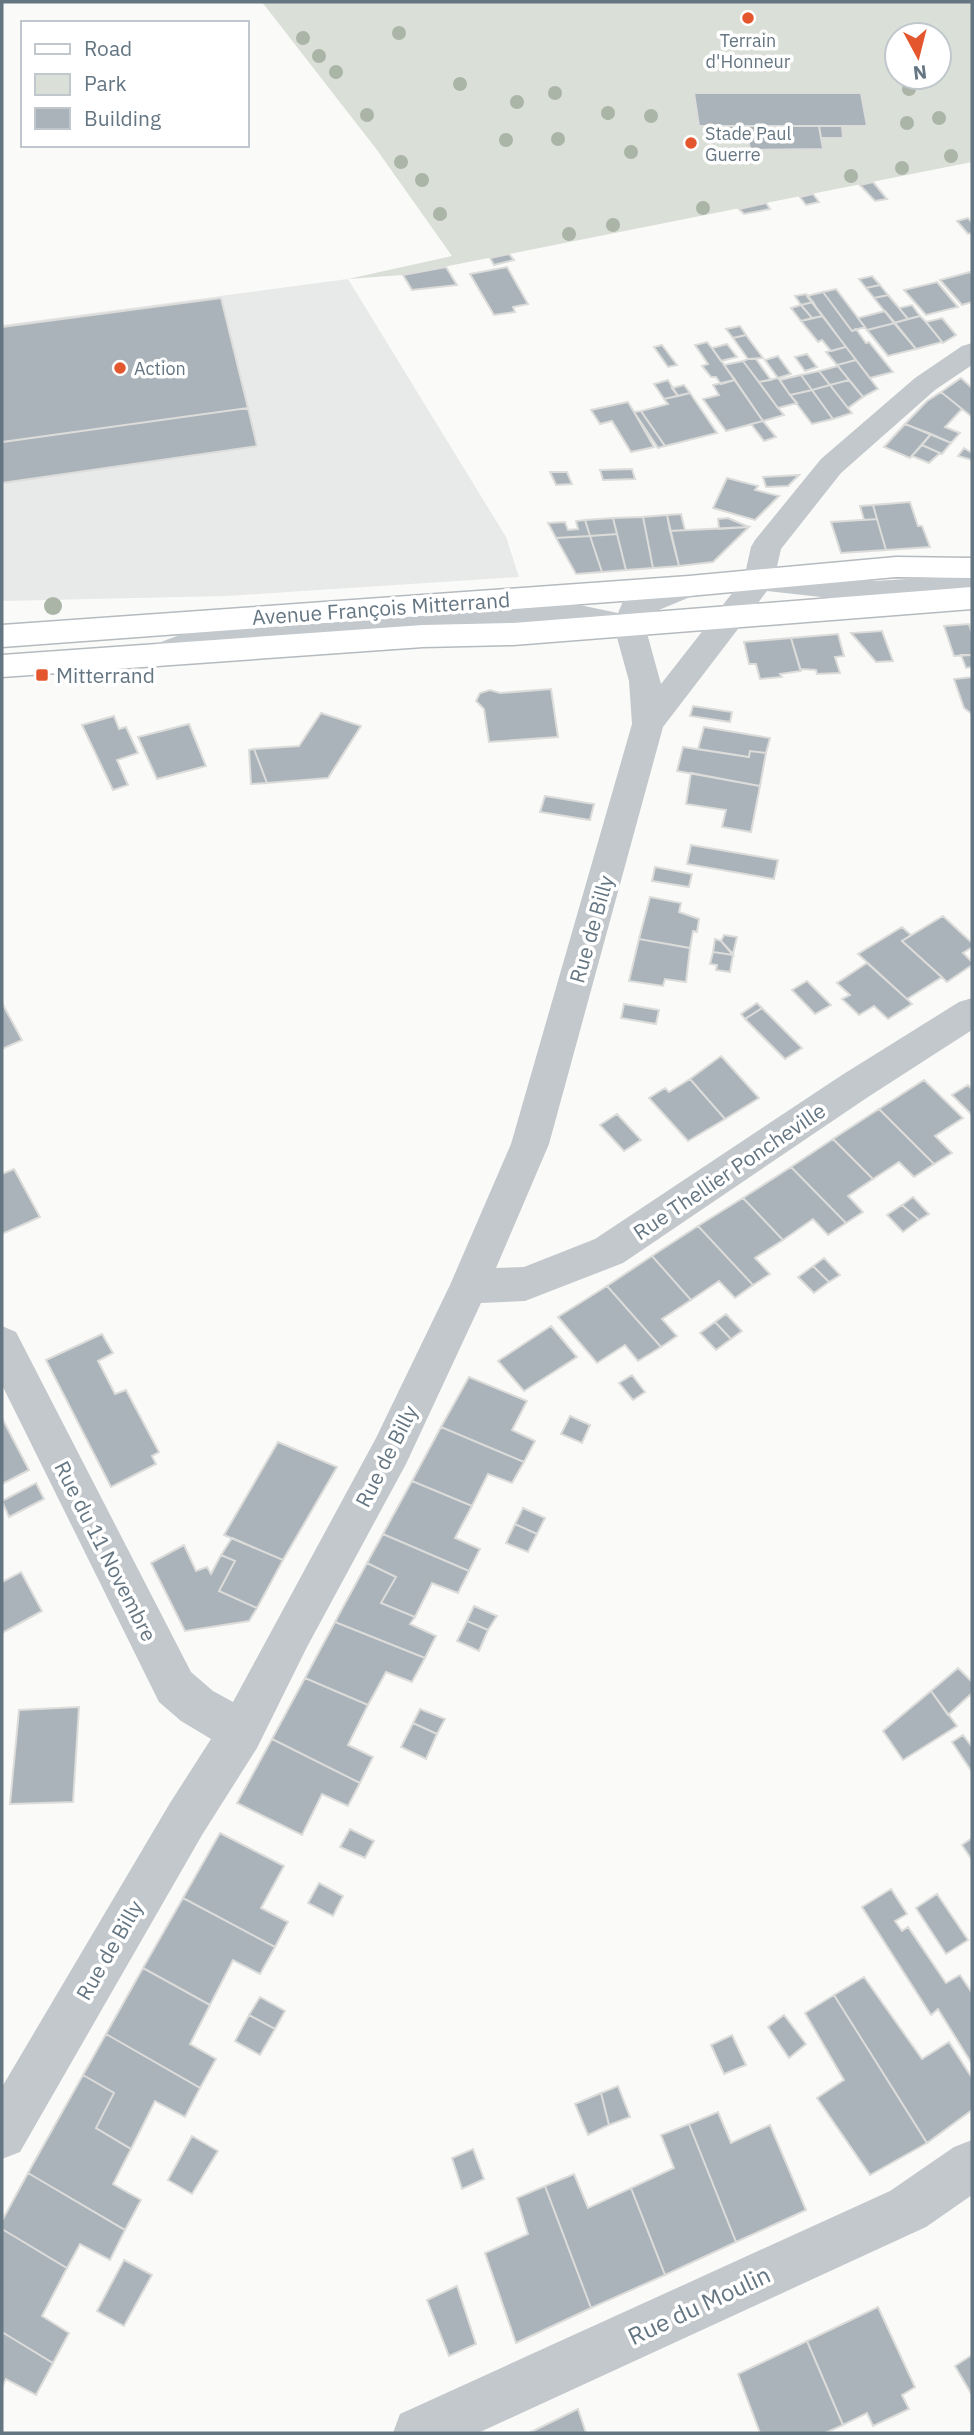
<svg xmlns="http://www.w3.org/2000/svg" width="974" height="2435" font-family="'IBM Plex Sans',sans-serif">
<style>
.built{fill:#e8e9e9}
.green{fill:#dadfd7;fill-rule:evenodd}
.building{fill:#aab3b9;stroke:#dcdcda;stroke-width:2}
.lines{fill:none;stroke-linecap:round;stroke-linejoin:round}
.major-casing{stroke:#b5babe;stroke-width:3}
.minor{fill:#c3c8cc;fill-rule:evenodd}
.major{fill:#fff;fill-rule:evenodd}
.tree{fill:#aab4a7}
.poi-dot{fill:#e4572e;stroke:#fff;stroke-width:2.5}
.labels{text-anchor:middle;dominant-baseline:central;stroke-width:7;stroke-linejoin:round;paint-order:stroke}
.far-poi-label{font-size:18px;fill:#657683;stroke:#fff;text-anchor:start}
.street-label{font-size:21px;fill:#657683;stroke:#fff}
.poi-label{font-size:21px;fill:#657683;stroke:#fff;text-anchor:start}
.near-street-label{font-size:24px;fill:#657683;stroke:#fff}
</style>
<rect width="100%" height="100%" fill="#fafaf8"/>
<path class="built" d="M348 279 506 537 519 577 226 596 2 601V325Z"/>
<path class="green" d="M262 2H972V162L403 275 348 279 452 256 377 150ZM897 35H939V77H897Z"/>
<path class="building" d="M694 93H861L867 126H699Z
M721 126H746L748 138H723Z
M746 126H819L823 149 750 150Z
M819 126H842L843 138H821Z
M873 182 887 199 875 201 860 185Z
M813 194 819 202 806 205 800 197Z
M766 203 770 209 744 214 739 209Z
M968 218 972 223V233L968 234 957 221Z
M509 254 514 260 494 265 490 258Z
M446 267 457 285 412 290 403 275Z
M507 267 528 304 513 307 515 312 494 315 470 274Z
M970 272 972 275V302L962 305 940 280Z
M872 276 880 285 866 288 859 279Z
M937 282 958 307 926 315 904 290Z
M880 285 888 295 874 298 866 288Z
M836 289 858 318 865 327 852 331 823 292Z
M823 292 852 331 856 329 866 343 869 342 893 372 870 378 807 296Z
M806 294 813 302 801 305 795 296Z
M888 295 899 308 908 319 894 323 874 298Z
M221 298 248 408 2 442V327Z
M813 302 816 307 823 316 812 318 801 305Z
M801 305 812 318 801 321 791 308Z
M912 305 920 316 908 319 899 308Z
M885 311 895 323 867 330 858 318Z
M823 316 837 335 846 347 831 351 822 340 818 342 801 321Z
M920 316 926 322 942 342 916 349 894 323Z
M942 318 956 335 943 343 926 322Z
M895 323 916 349 888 356 867 330Z
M740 326 746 335 733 338 726 329Z
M746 335 763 358 748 359 733 338Z
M707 342 712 348 735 380 721 384 716 377H711L702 366 708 364 695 345Z
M727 344 737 357 721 361 712 348Z
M662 345 677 365 668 367 654 347Z
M846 347 856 360 837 365 826 352Z
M807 354 817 367 805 371 795 357Z
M778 356 791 374 778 378 765 360Z
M748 359H756L771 380 759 382 743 361Z
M856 360 878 389 863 397 837 365Z
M743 361 778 408 784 415 763 421 724 365Z
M838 366 849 380 830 385 819 371Z
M819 371 830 385 812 390 801 375Z
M801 375 812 390 790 395 780 380Z
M778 378 790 395 797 403 778 408 759 382Z
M961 378 972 388V417L941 392Z
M668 380 678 396 664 399 654 384Z
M735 380 763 421 726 431 703 399 719 395 713 385Z
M849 380 863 397 848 408 830 385Z
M684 385 690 393 678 396 672 388Z
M830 385 848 408 852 413 833 419 812 390Z
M812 390 833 419 812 424 790 395Z
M941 392 962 409 945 427 960 433 951 443 905 424 927 401Z
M690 393 717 433 665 446 641 411 668 404 664 399Z
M628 402 634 412 654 447 631 452 612 421 600 424 591 410Z
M248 408 257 446 2 483V442Z
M641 411 665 446 658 448 634 412Z
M763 421 776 437 764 441 751 424Z
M905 424 931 434 910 458 884 447Z
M931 434 951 443 942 454 922 445Z
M922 445 940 453 929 463 912 456Z
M964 448 972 453V460L958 456Z
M632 469 635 479 603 480 600 470Z
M550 472H567L572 484 556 485Z
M799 475 788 486 766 487 763 477Z
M727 478 758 486 755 490 779 496 755 520 713 508Z
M910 502 918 526H922L930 547 886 550 873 505Z
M873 505 877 519 864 520 860 506Z
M681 514 685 530 670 531 667 515Z
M667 515 679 566 653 568 643 517Z
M643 517 653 568 626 570 613 518Z
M613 518 617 534 590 536 585 520Z
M728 518 749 527 719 529 718 519Z
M877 519 886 550 841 553 831 522Z
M585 520 590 536 556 538 548 523 565 522 568 530 578 529 576 521Z
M749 527 713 562 679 566 670 531Z
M617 534 626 570 602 572 590 536Z
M590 536 602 572 576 574 556 538Z
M969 624 972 634V655L954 656 944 626Z
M882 631 893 661 876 662 851 633Z
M838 634 844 656 835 657 840 673 817 674 816 670 800 669 791 638Z
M791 638 801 671 780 674 782 677 760 679 756 664H749L744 642Z
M961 655H972V667L966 668Z
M972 677V714L964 708 954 679Z
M551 689 558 737 489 742 484 709 476 701 480 693 490 690 500 693Z
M693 706 732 712 730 722 690 716Z
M321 713 361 726 328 778 267 783 254 749 299 746Z
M114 716 119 729 126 727 138 753 117 760 128 785 113 790 82 725Z
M189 724 206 766 157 779 138 737Z
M704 727 770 738 766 753 750 751 749 757 698 749Z
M683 747 749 757 750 751 766 753 760 786 677 771Z
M254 749 267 783 251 784 249 750Z
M691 773 760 786 751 832 722 827 726 810 686 804Z
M545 796 594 804 590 820 540 812Z
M691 845 778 860 774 879 687 864Z
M655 867 692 874 689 887 652 881Z
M650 897 681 903 679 912 699 919 697 932 693 931 690 948 639 939Z
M943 916 972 943V947L963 953 972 962V965L947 982 902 941Z
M902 927 911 935 902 941 942 977 907 999 858 954Z
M724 935 737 937 733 954 721 941Z
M639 939 690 948 686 982 665 979 663 986 629 981Z
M715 939 721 941 733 955 713 952Z
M713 952 733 955 730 972 716 970 717 965 710 964Z
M867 963 907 999 912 1004 888 1019 874 1006 859 1015 842 999 850 995 837 983Z
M807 981 831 1005 815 1014 792 990Z
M2 1003 22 1040 2 1049Z
M757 1003 762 1008 745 1019 741 1014Z
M624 1004 659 1010 656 1024 621 1018Z
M762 1008 802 1048 785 1059 745 1019Z
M721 1056 759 1098 725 1119 690 1079Z
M690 1079 725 1119 688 1141 649 1098 665 1088 669 1092Z
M924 1080 963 1118 935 1136 952 1153 934 1164 879 1109Z
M968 1085 972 1089V1115L952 1095Z
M879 1109 934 1164 914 1177 899 1162 873 1179 833 1139Z
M617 1114 641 1140 624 1151 600 1125Z
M833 1139 873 1179 848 1196 863 1212 846 1223 791 1167Z
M791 1167 846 1223 828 1235 813 1219 783 1240 743 1198Z
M14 1169 40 1217 2 1234V1174Z
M913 1197 929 1214 919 1220 902 1205Z
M743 1198 783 1240 755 1258 770 1274 753 1285 698 1226Z
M902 1205 919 1220 903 1232 887 1215Z
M698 1226 753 1285 735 1298 719 1281 691 1300 652 1256Z
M652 1256 691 1300 662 1319 677 1336 661 1347 607 1286Z
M824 1258 840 1275 829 1282 813 1266Z
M813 1266 829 1282 814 1293 798 1277Z
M607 1286 661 1347 638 1361 625 1345 597 1363 558 1317Z
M726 1314 742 1331 731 1339 715 1322Z
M715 1322 731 1339 716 1350 700 1333Z
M551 1326 577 1357 524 1391 498 1361Z
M102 1334 113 1353 98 1361 115 1394 126 1390 159 1452 152 1456 156 1464 111 1487 46 1360Z
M632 1375 645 1392 633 1400 619 1383Z
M469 1377 527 1401 512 1430 535 1441 524 1462 441 1427Z
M570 1416 590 1425 582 1443 561 1434Z
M2 1418 29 1470 2 1484Z
M441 1427 524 1462 512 1483 488 1474 472 1506 412 1481Z
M278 1442 337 1467 283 1560 224 1535Z
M412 1481 472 1506 455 1538 480 1549 469 1571 383 1534Z
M36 1483 44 1499 9 1517 2 1501Z
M523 1508 545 1518 537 1534 515 1524Z
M515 1524 537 1534 528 1552 506 1543Z
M383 1534 469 1571 458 1593 432 1583 415 1617 381 1603 396 1577 367 1563Z
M232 1538 283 1560 257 1608 219 1591 235 1561 221 1555Z
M184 1545 196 1571 207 1567 211 1574 221 1555 235 1561 219 1591 257 1608 249 1621 185 1631 151 1563Z
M367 1563 396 1577 381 1603 415 1617 410 1624 436 1636 425 1658 335 1622Z
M21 1572 42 1611 2 1633V1582Z
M474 1606 497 1616 488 1630 467 1621Z
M467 1621 488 1630 479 1651 457 1641Z
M335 1622 425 1658 412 1682 386 1672 368 1705 305 1678Z
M958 1668 972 1682V1693L948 1715 931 1691Z
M305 1678 368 1705 348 1745 373 1757 360 1783 272 1739Z
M931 1691 957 1726 903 1760 883 1731Z
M79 1707 73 1802 10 1804 19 1710Z
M420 1709 445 1719 437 1734 413 1723Z
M413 1723 437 1734 426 1759 401 1747Z
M963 1735 972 1747V1772L952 1742Z
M272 1739 360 1783 348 1806 322 1794 302 1835 237 1803Z
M350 1829 374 1841 365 1858 340 1847Z
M220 1833 284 1866 261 1908 288 1922 275 1947 183 1898Z
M972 1838V1860L962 1845Z
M319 1883 343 1896 333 1916 308 1903Z
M891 1889 907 1914 895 1921 902 1931 908 1927 946 1983 960 1975 972 1993V2064L938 2009 931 2015 862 1907Z
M937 1894 968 1940 946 1954 916 1908Z
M183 1898 275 1947 260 1974 233 1960 210 2005 143 1968Z
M143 1968 210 2005 190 2044 216 2059 200 2088 106 2034Z
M864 1977 922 2059 949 2042 972 2078V2110L927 2143 834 1995Z
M834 1995 927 2143 870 2175 817 2098 844 2080 805 2013Z
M260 1997 285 2011 275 2029 249 2015Z
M249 2015 275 2029 260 2055 235 2041Z
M784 2015 806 2044 789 2058 768 2027Z
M106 2034 200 2088 185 2117 155 2101 131 2149 96 2128 114 2093 83 2075Z
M732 2035 746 2065 724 2074 711 2045Z
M83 2075 114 2093 96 2128 131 2149 113 2184 141 2200 125 2230 28 2173Z
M618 2086 630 2117 609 2125 601 2093Z
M601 2093 609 2125 588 2135 575 2104Z
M718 2112 731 2143 770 2125 806 2210 736 2242 689 2124Z
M689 2124 736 2242 665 2275 631 2188 674 2168 661 2135Z
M192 2136 218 2151 192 2194 168 2180Z
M473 2149 484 2179 462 2189 452 2158Z
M28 2173 125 2230 110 2260 80 2244 67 2268 2 2229V2221Z
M574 2174 588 2208 631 2188 665 2275 591 2308 545 2186Z
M545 2186 591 2308 516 2343 485 2253 528 2234 517 2198Z
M2 2229 67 2268 42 2316 69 2333 53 2363 2 2332Z
M124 2260 152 2275 124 2326 97 2311Z
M457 2286 476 2344 449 2356 427 2300Z
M878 2307 915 2387 902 2395 909 2409 873 2426 867 2413 843 2425 807 2341Z
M2 2332 53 2363 36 2395 6 2379 2 2387Z
M807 2341 843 2425 825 2433H760L738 2374Z
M972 2355V2395L955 2366Z
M578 2409 586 2433H529Z"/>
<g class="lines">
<defs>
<path id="major" d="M896 557 972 558V578L896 577 689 596 2 647V625L689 576Z
M972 587V609L513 645 423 647 2 677V655L423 625 513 623Z"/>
</defs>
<use href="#major" class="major-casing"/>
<path class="minor" d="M972 343V365L935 390 841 473 781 549 776 571 875 581 972 575V595L875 603 767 591 663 727 549 1144 496 1268 524 1267 595 1239 842 1075 959 1002 972 998V1030L868 1097 623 1263 525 1301 481 1303 406 1464 307 1647 257 1748 202 1835 20 2152 2 2159V2087L170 1803 211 1739 181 1721 159 1702 2 1385V1326L16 1332 191 1672 213 1691 233 1702 376 1438 450 1285 511 1144 632 724 629 681 616 634 570 625 504 624 212 646 159 666 148 663 143 655 148 647 208 624 504 602 570 603 618 613 624 599 689 576 700 579 704 586 700 593 649 614 645 626 661 684 744 578 751 547 755 540 821 459 915 378 962 346Z
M972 2140V2195L926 2227 478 2433H393L400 2414 890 2191 954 2147Z"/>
<use href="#major" class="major"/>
</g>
<g class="tree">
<circle cx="399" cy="33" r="7"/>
<circle cx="303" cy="38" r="7"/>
<circle cx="319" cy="56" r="7"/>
<circle cx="336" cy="72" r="7"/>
<circle cx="460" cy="84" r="7"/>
<circle cx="909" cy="89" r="7"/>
<circle cx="555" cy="93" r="7"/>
<circle cx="517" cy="102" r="7"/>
<circle cx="608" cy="113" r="7"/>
<circle cx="367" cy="115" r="7"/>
<circle cx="651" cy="116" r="7"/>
<circle cx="939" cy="118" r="7"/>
<circle cx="907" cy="123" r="7"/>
<circle cx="558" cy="139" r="7"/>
<circle cx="506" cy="140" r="7"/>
<circle cx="631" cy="152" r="7"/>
<circle cx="951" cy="156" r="7"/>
<circle cx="401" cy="162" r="7"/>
<circle cx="902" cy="168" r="7"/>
<circle cx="851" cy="176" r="7"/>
<circle cx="422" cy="180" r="7"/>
<circle cx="703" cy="208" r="7"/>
<circle cx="440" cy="214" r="7"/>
<circle cx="613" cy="225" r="7"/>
<circle cx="569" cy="234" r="7"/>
<circle cx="53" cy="606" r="9"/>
</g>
<g class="poi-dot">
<circle cx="748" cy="18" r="7"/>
<circle cx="691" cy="143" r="7"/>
<circle cx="120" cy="368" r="7"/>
<rect x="35" y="668" width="14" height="14" rx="3.5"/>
</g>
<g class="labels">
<g class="far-poi-label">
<text x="748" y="40" text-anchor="middle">Terrain<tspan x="748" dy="21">d'Honneur</tspan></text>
<text x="705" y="133">Stade Paul<tspan x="705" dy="21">Guerre</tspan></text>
<text x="134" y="368">Action</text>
</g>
<g class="street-label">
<text transform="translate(381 608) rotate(-4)">Avenue François Mitterrand</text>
<text transform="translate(591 929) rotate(-74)">Rue de Billy</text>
<text transform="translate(729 1171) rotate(-34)">Rue Thellier Poncheville</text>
<text transform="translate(386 1456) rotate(-63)">Rue de Billy</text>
<text transform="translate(106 1551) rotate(63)">Rue du 11 Novembre</text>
<text transform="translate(109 1950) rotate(-60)">Rue de Billy</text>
</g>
<g class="poi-label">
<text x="56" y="675">Mitterrand</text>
</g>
<g class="near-street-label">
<text transform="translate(699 2305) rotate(-25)">Rue du Moulin</text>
</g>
</g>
<rect width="974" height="2435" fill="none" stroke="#657683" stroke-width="7"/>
<rect x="21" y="21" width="228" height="126" fill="#ffffff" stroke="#c1c8cd" stroke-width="2"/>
<rect x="35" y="44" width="35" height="10" fill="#ffffff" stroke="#c1c8cd" stroke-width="2"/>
<text x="84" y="56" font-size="21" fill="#657683">Road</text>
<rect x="35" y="74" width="35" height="21" fill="#dadfd7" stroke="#c1c8cd" stroke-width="2"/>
<text x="84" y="91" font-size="21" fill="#657683">Park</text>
<rect x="35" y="108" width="35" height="21" fill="#aab3b9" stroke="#c1c8cd" stroke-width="2"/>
<text x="84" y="126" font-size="21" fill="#657683">Building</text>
<g transform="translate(918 56) rotate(173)"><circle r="33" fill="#ffffff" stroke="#c1c8cd" stroke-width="2"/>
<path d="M0-5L12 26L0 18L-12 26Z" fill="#e4572e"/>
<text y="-10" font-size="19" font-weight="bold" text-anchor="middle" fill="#657683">N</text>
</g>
</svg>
